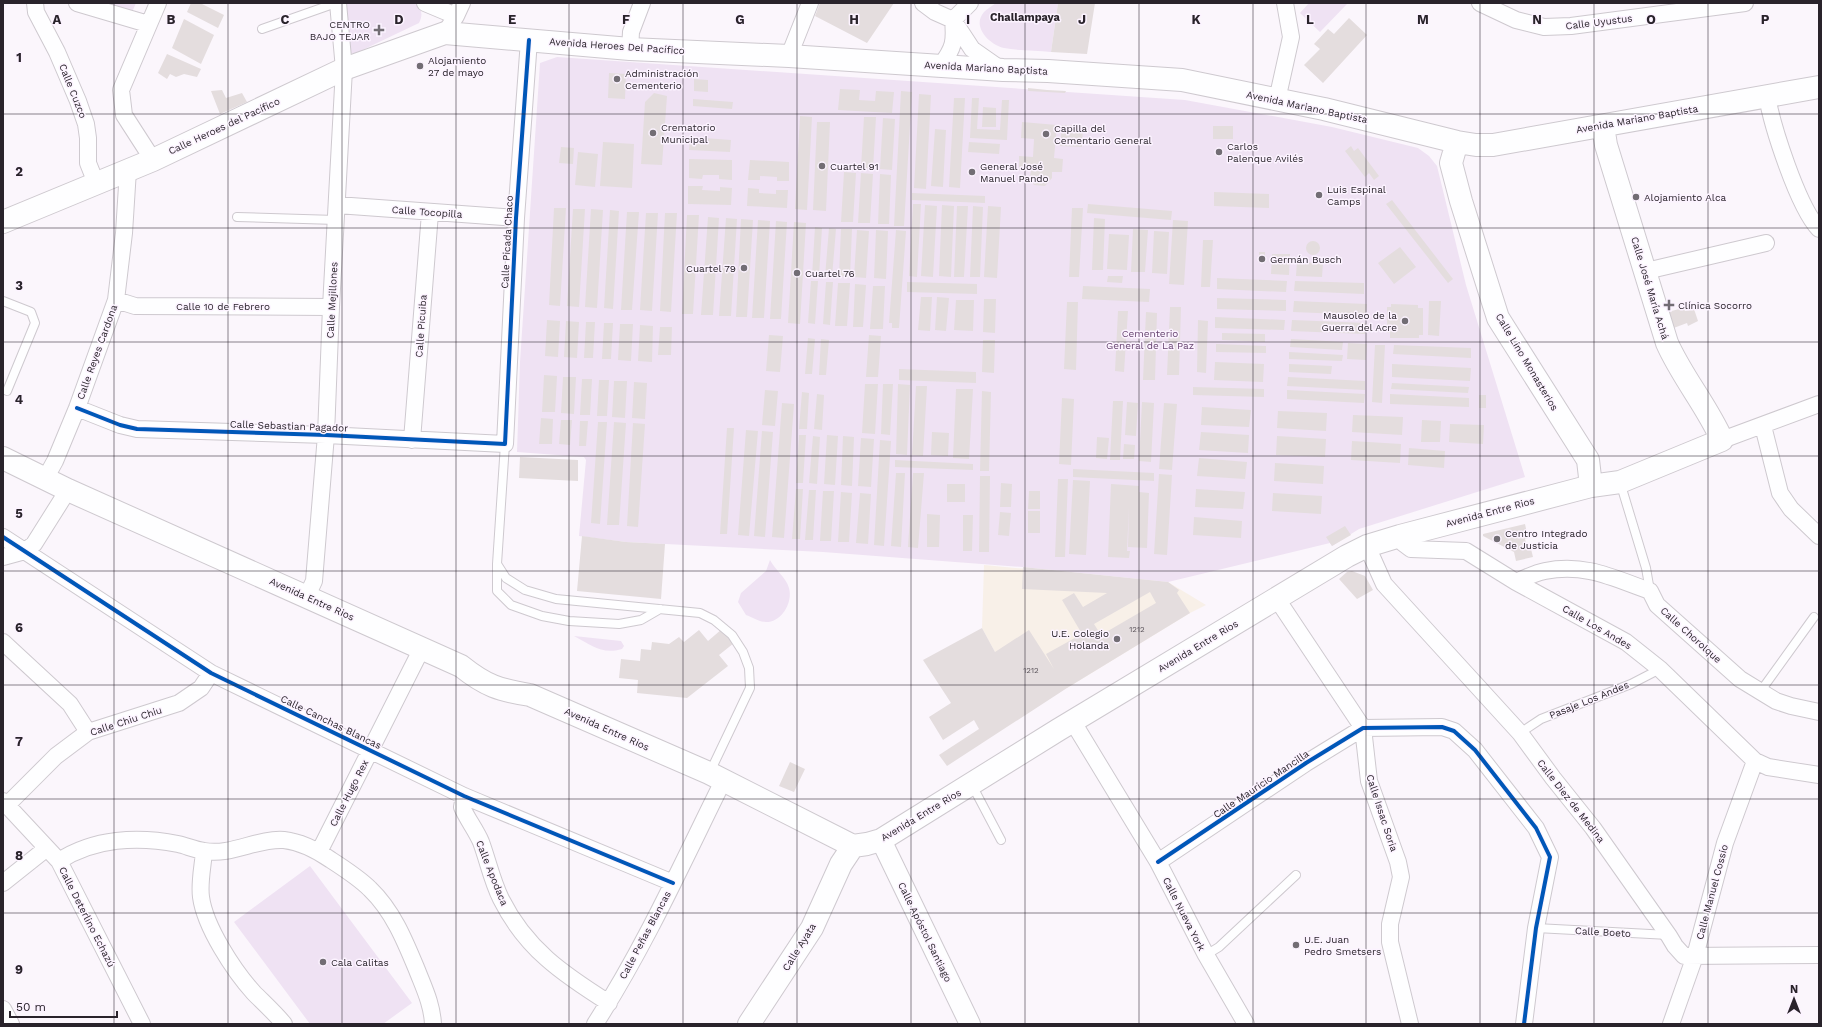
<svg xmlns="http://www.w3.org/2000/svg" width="1822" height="1027" font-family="'Work Sans',sans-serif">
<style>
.education{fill:#f8f0e8}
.green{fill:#efe2f3}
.building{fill:#e4ddde;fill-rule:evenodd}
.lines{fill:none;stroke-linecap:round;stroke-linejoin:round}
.service-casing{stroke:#cec9cf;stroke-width:10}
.minor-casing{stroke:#cec9cf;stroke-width:18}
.tertiary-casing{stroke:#cec9cf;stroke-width:22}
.secondary-casing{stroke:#cec9cf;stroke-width:24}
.service{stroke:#fefeff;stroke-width:8}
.minor{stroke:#fefeff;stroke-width:16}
.tertiary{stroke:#fefeff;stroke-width:20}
.secondary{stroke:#fefeff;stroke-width:22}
.cycleway-casing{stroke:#fcf3ff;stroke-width:6}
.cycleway{stroke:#0057b8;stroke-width:4}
.grid{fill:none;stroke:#29232b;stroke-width:1;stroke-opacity:0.55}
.poi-dot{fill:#726d74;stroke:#fcf3ff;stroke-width:1.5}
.labels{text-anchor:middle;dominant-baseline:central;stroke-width:3;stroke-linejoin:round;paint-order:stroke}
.number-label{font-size:8px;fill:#595259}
.street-label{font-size:10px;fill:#29232b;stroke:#fcf3ff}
.poi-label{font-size:10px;fill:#29232b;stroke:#fcf3ff;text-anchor:start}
.park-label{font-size:10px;fill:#664470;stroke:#fcf3ff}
.neighbourhood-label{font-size:11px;font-weight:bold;fill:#29232b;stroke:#fcf3ff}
.grid-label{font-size:13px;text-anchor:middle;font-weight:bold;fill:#29232b;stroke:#fcf3ff;stroke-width:3;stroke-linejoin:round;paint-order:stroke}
</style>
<rect width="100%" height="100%" fill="#fbf6fc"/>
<path class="education" d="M984 565 1168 582 1206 605 1190 613 1067 688 995 652 982 628Z"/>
<path class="green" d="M91 3H136L130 17Z
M342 3H416C422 9 423 15 419 23L354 54 346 51Z
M996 3H1058L1051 52C1036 50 1019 51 1004 48 990 45 971 27 984 12 987 9 992 6 996 3Z
M1309 3H1348L1320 32 1300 13Z
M557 57 1185 100 1332 127 1418 148 1429 156 1437 166 1466 285 1525 477 1359 529 1332 546 1330 543 1168 582 1023 567 823 552 626 542 579 536 586 460 584 457 517 452 520 362 540 63Z
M770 560C775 570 786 577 789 588 793 602 782 622 766 622 759 622 752 617 746 615L738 602 741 593 766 571Z
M574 636 621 641 624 646 622 649C602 655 591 645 574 636Z
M310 866 412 1003 383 1024H310L234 922Z"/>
<path class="building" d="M191 3H200L224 15 218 28 187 12Z
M820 3H894L867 43 815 16Z
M1058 3H1095L1087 54 1051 52Z
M1349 18 1367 35 1323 83 1304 65 1320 49 1314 44 1328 29 1334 34Z
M184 19 214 35 201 64 172 48Z
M167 54 201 69 197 77 184 74 176 77 170 74 167 79 158 73Z
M609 73 626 74 625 99 608 98Z
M694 79 708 80V92L694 91Z
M1028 88 1047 90 1066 91 1065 93 1028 91Z
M840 89 860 90 859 100 875 101 876 91 894 92 892 113 838 110Z
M222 90 226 98 242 93 247 102 220 114 211 91Z
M901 91 912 92 904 226H894Z
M654 93 667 96 662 165 641 164 645 102Z
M919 94 931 95 926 189 914 188Z
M954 98H965L960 188 949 187Z
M972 98H979L977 129 1000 130 1002 100H1009L1007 140 970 138Z
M693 99 733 102 732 109 693 106Z
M983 107 996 108V127H982Z
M800 116 812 117 807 210 795 209Z
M864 117H876L873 169 861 168Z
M883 118 895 119 892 170 880 169Z
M817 122H830L826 211 813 210Z
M1022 122 1057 125 1054 158 1063 159 1062 172H1052V178L1045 186 1034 185 1030 178 1031 170H1019V156L1033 157 1034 139 1021 138Z
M1062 125 1083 126 1082 147 1060 146Z
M1213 126H1233V139H1213Z
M935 129 946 130 943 187 931 186Z
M690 137 731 140 730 152 689 150Z
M603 142 634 144 632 188 600 186Z
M969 142 1000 144 999 154 968 152Z
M1351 146 1354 151 1358 148 1379 176 1374 180 1369 173 1365 177 1345 151Z
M561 147 574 148 573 164 559 163Z
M578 152 598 154 595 187 575 185Z
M689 159 732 160V180L719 179V175H703L702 179 689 178Z
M750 160 789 162V181H777V177L760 176V180H748Z
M844 172 856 173 853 222H841Z
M861 173 873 174 870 223H858Z
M880 174 891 175 889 224H878Z
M688 186H703L702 190 720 191V187L732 188 731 205 688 204Z
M748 188 759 189V193L776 194V190H788L787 208 747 206Z
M1214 192 1269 194V208L1214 206Z
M912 193 985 196V203L912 200Z
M1392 200 1453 279 1448 283 1386 204Z
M913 204H921L917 277 909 276Z
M1088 204 1172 211 1171 220 1087 213Z
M925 205 937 206 933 277 921 276Z
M942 205 954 206 951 277 939 276Z
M957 206H968L964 277H954Z
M973 206 983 207 980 277H970Z
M988 206 1001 207 997 278 984 277Z
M554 208H566L560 306 549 305Z
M1072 208H1083L1079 277H1069Z
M573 209H585L579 307 567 306Z
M591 209 603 210 597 308 585 307Z
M610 210 619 211 613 309 604 308Z
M627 212H639L632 310H621Z
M646 213H658L652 311 640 310Z
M665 213H677L671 312 660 311Z
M687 215H699L693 314H682Z
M708 217 719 218 713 315H701Z
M726 218 737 219 731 316H719Z
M1094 218 1105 219 1103 270H1092Z
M741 219 753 220 747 317H736Z
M758 220 770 221 764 318H752Z
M1173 220 1188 221 1184 285 1169 284Z
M776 221 787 222 781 319H770Z
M794 222 806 223 800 324 788 323Z
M815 227 822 228 819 276H812Z
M829 228 836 229 832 277H825Z
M841 229H852L850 277 839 276Z
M1133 229 1148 230 1145 272H1131Z
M857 230 869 231 866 278 854 277Z
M876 230 888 231 886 279 874 278Z
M896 230 906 231 899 328H892V323H889Z
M1154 231 1169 232 1167 274 1152 273Z
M1109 234 1129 235 1127 270 1107 269Z
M1203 240H1213L1210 287H1201Z
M1306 248a7 7 0 1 1 14 0a7 7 0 1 1-14 0Z
M1400 247 1416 267 1394 284 1378 263Z
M1259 252H1265V262H1259Z
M1272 254H1290L1289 275 1271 274Z
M1297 262 1323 263 1322 277 1296 276Z
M1108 276H1123L1122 283 1107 282Z
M1217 278 1287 281 1286 292 1217 289Z
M811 281H818L815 324 808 323Z
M1295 281 1364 283V294L1294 291Z
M826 282H833L830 325 823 324Z
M907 282 977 284V294L907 292Z
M838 283H850L847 326H835Z
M855 284 866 285 863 327H853Z
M873 286H885L883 329H870Z
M1083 286 1150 289 1149 302 1082 299Z
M921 297H932L930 331 918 330Z
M937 297 949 298 946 331 935 330Z
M1217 298 1286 300V311L1217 309Z
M984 299H996L995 333 983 332Z
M956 300H974L973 331 954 330Z
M1294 301 1367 304 1366 315 1293 312Z
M1429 301H1441L1439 336 1428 335Z
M1067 302H1078L1076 370 1064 369Z
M1391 304 1418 305V308H1423V335H1419V338H1390V333H1387V307H1391Z
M1170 307H1181L1179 375H1167Z
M1683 308 1685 311 1694 309 1698 321 1688 326 1687 323 1671 329 1664 313Z
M1118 311H1128L1124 372 1115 371Z
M1146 312 1157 313 1155 380H1143Z
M1215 317 1285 320 1284 330 1215 328Z
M547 320 560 321 558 357 545 356Z
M1198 320 1208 321 1206 373 1197 372Z
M1292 320 1366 323 1365 334 1291 331Z
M566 321 579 322 577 358 564 357Z
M586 322H595L593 358H584Z
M604 323H613L611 359H602Z
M620 324H633L631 361 618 360Z
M640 325 653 326 652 362 638 361Z
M660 327H672L671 355H658Z
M1222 333 1265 334V342L1222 340Z
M769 335 783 336 780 372 766 371Z
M869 335 881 336 878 377H866Z
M808 338 815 339 812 374H805Z
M821 339 829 340 826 375H819Z
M1291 339 1343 342 1342 350 1290 347Z
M983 340H995L994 373 982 372Z
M1348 343 1367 344 1366 360 1347 359Z
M1216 344 1266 346V353L1216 352Z
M1375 345H1385L1382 403 1372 402Z
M1394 345 1471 348V358L1393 354Z
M1289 352 1343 355 1342 361 1289 359Z
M1215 362 1264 364 1263 382 1214 380Z
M1289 364 1332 366 1331 374 1289 372Z
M1392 364 1471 368 1470 381 1392 377Z
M899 369 976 372V383L899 380Z
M544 375 557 376 555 412H542Z
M563 377H576L574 414 561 413Z
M1288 377 1365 381V390L1287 386Z
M582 379H592L590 415H580Z
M599 380H609L607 416H597Z
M614 381H627L625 418 612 417Z
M634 382 647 383 645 419 632 418Z
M1392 383 1469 387 1468 393 1391 389Z
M865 384H878L875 434 862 433Z
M883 384H893L890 435 881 434Z
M898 384 910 385 907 455 896 454Z
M916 386H927L923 456 912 455Z
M1193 387 1264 389V397L1193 395Z
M956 389H973L969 459 953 458Z
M765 390 778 391 775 426 762 425Z
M1287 390 1365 394 1364 403 1287 399Z
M982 391 991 392 989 471H980Z
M802 392 809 393 807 429H799Z
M817 394 824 395 822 430 814 429Z
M1390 394 1469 398V407L1390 404Z
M1479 395H1486V408H1479Z
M1062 398 1074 399 1071 465 1059 464Z
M1113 401H1123L1120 460H1110Z
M1127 402 1138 403 1136 436 1125 435Z
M1142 402 1154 403 1151 462 1139 461Z
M782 403 794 404 784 538 772 537Z
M1164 403 1177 404 1172 470 1159 469Z
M1202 407 1251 410 1249 427 1201 425Z
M1278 411 1327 413 1326 431 1277 428Z
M1353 415 1403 417 1402 435 1352 432Z
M541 418 553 419 552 444H539Z
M561 420H572L570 445 559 444Z
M1422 420 1441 421 1440 442H1421Z
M580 421H588L586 446H579Z
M598 422H607L600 524 591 523Z
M614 422 626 423 619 525H607Z
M633 423 645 424 638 527 627 526Z
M1450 424 1484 425 1483 444 1449 442Z
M727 428H734L727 534H720Z
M746 430 758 431 749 536 738 535Z
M762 431 773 432 765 537 754 536Z
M932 432 949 433 948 456 931 455Z
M1201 432 1249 435 1248 453 1199 450Z
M799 435H806L803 483H796Z
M827 435 838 436 835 485 824 484Z
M813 436 820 437 817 484 809 483Z
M843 436 854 437 852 486 841 485Z
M1277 436 1326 439 1325 457 1276 455Z
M1097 437 1109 438 1107 459 1096 458Z
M861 438 874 439 871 487 858 486Z
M880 440 891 441 884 546 874 545Z
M1352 441 1401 444 1400 463 1351 460Z
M1124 444 1135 445 1134 459H1123Z
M1409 448 1445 451 1444 468 1408 465Z
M520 457 578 460V481L519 478Z
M1199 458 1247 462 1245 479 1197 476Z
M895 460 973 464V470L895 467Z
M1275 463 1324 466 1323 484 1274 481Z
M1073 469 1154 473V481L1073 477Z
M896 473H905L901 547 891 546Z
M913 473H924L918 548 908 547Z
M1159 474 1172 475 1167 555 1154 554Z
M980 476H990L989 552H979Z
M1058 479H1068L1065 557H1055Z
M1073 480 1090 481 1086 555 1069 554Z
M1001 483 1012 484 1011 507H1000Z
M947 484H965V502H947Z
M1111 484 1139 486V492L1149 493 1147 548 1128 547 1129 507 1127 551H1130L1129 558 1108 557Z
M796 489H803L800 539H792Z
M1196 489 1245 492 1243 509 1195 507Z
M809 490H816L813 540H805Z
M823 491H834L831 541H820Z
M1029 491H1040V509H1028Z
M841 492 852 493 849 542H838Z
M860 493 871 494 868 544 856 543Z
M1273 493 1322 496 1321 514 1272 511Z
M1028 511H1040V533H1028Z
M1000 512 1011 513 1009 536 998 535Z
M927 514 940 515 939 547H927Z
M963 515H973L972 551H963Z
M1194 517 1242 521 1241 538 1193 535Z
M1525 524 1528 538 1525 539 1528 549H1531L1533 557 1516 561 1514 552 1483 536V534Z
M1345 526 1351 535 1332 546 1326 537Z
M582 536 626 542 665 544 661 599 577 591Z
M1023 567 1168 582 1179 590 1177 593 1190 613 1067 688 947 766 939 755 979 729 974 720 943 740 929 717 951 703 923 660 982 628 995 652 1029 630 1054 669 1046 654 1082 634 1062 600 1074 593 1083 607 1107 593 1022 589ZM1150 592 1156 603 1101 635 1094 624Z
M1352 571 1365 576 1373 590 1357 599 1339 579 1347 572Z
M722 629 734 643 719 655 728 666 687 698 637 693 638 680 619 678 621 659 640 661 641 649 651 650 652 642 669 644 679 637 684 642 699 630 708 641Z
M790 762 805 769 794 792 779 786Z"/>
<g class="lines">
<defs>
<path id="service" d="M262 29 336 3
M237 217 336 220
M3 301 31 312 35 323 7 391
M505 444 497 564 506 578 525 590 556 599 700 613 714 620 732 635 743 652 749 668 750 688 710 772
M1620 482 1646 568 1650 591
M497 565V591L511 605 542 616 569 621 619 624 641 620 660 609
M1760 692 1814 617
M1520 733 1541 719 1631 684 1660 669
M972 785 1001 840
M1536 928 1669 935
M1206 955 1219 947 1296 875"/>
<path id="minor" d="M35 3 36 12 57 52 78 101 86 124 88 138V163L96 183
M77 3 148 24
M425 3 456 16
M923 3 935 12 953 20 972 49 1002 70
M1480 3 1516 20 1544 27 1571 26 1745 3
M445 33 456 16 462 3
M630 49 631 32 642 3
M789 56 810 3
M941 65C954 48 955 41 953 20L970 3
M1767 96C1772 126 1798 207 1819 229
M1277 100 1291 37 1285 3
M153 160 124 115 121 90 158 3
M337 205 516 218
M1646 271 1766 243
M116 300 135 306 331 307
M77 408 120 425 137 429 326 435 505 444 516 218 529 40
M1763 426 1780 493 1791 509 1819 536
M412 440 430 213
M1722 440 1819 404
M45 479 55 461 77 408 116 300 124 233 128 170
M1400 536 1403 543 1411 549 1466 551 1516 582 1626 642 1660 669 1755 761 1768 767 1819 775
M3 537 211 673 464 796 673 883
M1367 546 1384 584 1520 733 1553 778 1593 828 1669 936 1675 946 1684 956 1819 955
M3 557 25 551 34 544 68 490
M1516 582C1525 578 1535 573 1545 571 1585 563 1613 578 1650 591L1657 605 1740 679 1776 701 1791 706 1819 712
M307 596 314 581 326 435 331 307 344 69 338 3
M1277 599 1363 728 1369 781 1398 862 1401 877 1390 924V942L1410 1024
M3 642 70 704 88 732
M1073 722 1158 862 1206 955 1246 1024
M464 796 462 807C467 819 476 830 481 842 488 861 492 881 501 899 526 949 563 974 609 1003
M3 801 59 861 142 1024
M7 805 56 756 88 732 179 703 201 688 211 673
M204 851C203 866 199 882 201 897 205 927 234 971 254 993 264 1003 275 1013 284 1024
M319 852 422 648
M59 861C94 838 138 836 178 844 187 846 195 850 204 851 232 856 257 838 284 840 301 842 318 851 331 860 345 869 359 878 370 889 393 911 405 941 417 970 424 988 432 1004 433 1024
M1158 862 1306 763 1363 728 1442 727 1454 731 1475 750 1536 828 1550 857 1536 928 1524 1024
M3 883 47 848
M3 1009 11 1024
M595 1024C644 948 683 862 723 781
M1671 1024 1695 956 1725 843 1755 761"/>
<path id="tertiary" d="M881 840 970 1024"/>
<path id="secondary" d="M1457 142 1451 163 1461 201 1498 318 1588 460 1591 486
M3 222 153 160 344 69 445 33 630 49 789 56 1003 70 1048 71 1182 80 1324 109 1457 142 1476 145H1493L1819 87
M3 458 68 490 461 666C486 686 499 690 530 695L709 773 853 846 867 844 881 840 1058 730 1347 556 1367 546 1400 536 1591 486 1620 482 1722 440C1707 406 1682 377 1667 343L1606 145 1603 126
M749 1024 812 928 841 864 853 846"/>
</defs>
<use href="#service" class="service-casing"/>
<use href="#minor" class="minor-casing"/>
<use href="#tertiary" class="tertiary-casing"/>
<use href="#secondary" class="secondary-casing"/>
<use href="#service" class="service"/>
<use href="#minor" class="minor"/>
<use href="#tertiary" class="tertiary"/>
<use href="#secondary" class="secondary"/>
<defs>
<path id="cycleway" d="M77 408 120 425 137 429 326 435 505 444 516 218 529 40
M3 537 211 673 464 796 673 883
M1158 862 1306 763 1363 728 1442 727 1454 731 1475 750 1536 828 1550 857 1536 928 1524 1024"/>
</defs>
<use href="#cycleway" class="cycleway-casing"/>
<use href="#cycleway" class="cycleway"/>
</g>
<path class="grid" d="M114 3V1024M228 3V1024M342 3V1024M456 3V1024M569 3V1024M683 3V1024M797 3V1024M911 3V1024M1025 3V1024M1139 3V1024M1253 3V1024M1366 3V1024M1480 3V1024M1594 3V1024M1708 3V1024M3 114H1819M3 228H1819M3 342H1819M3 456H1819M3 571H1819M3 685H1819M3 799H1819M3 913H1819"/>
<g class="poi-dot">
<path d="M377 24h4v4h4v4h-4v4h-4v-4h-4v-4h4z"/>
<circle cx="420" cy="66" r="4"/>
<circle cx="617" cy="79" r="4"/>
<circle cx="653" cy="133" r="4"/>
<circle cx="1046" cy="134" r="4"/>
<circle cx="1219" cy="152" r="4"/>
<circle cx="822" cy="166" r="4"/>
<circle cx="972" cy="172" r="4"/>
<circle cx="1319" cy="195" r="4"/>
<circle cx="1636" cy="197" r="4"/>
<circle cx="1262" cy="259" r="4"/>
<circle cx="744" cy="268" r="4"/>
<circle cx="797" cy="273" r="4"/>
<path d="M1667 299h4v4h4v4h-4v4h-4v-4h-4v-4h4z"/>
<circle cx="1405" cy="321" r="4"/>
<circle cx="1497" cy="539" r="4"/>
<circle cx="1117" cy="639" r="4"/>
<circle cx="1296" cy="945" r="4"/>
<circle cx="323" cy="962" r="4"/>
</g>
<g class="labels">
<g class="number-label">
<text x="1137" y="629">1212</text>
<text x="1031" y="670">1212</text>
</g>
<g class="street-label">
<text transform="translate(1599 22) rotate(-7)">Calle Uyustus</text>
<text transform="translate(617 46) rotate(4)">Avenida Heroes Del Pacífico</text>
<text transform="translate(986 68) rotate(3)">Avenida Mariano Baptista</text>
<text transform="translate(73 91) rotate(68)">Calle Cuzco</text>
<text transform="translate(1307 107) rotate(12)">Avenida Mariano Baptista</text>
<text transform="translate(1637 119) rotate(-10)">Avenida Mariano Baptista</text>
<text transform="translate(224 126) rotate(-25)">Calle Heroes del Pacífico</text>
<text transform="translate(427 212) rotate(4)">Calle Tocopilla</text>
<text transform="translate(507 242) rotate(-87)">Calle Picada Chaco</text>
<text transform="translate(1650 288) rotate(73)">Calle José María Achá</text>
<text transform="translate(332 300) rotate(-87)">Calle Mejillones</text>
<text x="223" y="306">Calle 10 de Febrero</text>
<text transform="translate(421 326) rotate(-86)">Calle Picuiba</text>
<text transform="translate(97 352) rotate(-70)">Calle Reyes Cardona</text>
<text transform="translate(1527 362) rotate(59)">Calle Lino Monasterios</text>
<text transform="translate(289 426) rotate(2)">Calle Sebastian Pagador</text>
<text transform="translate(1490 512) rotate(-15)">Avenida Entre Rios</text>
<text transform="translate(312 599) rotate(24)">Avenida Entre Rios</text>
<text transform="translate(1597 627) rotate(30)">Calle Los Andes</text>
<text transform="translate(1691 635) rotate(42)">Calle Chorolque</text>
<text transform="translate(1198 646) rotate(-31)">Avenida Entre Rios</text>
<text transform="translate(1589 700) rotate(-22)">Pasaje Los Andes</text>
<text transform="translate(126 721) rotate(-18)">Calle Chiu Chiu</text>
<text transform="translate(331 722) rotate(26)">Calle Canchas Blancas</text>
<text transform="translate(607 729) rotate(24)">Avenida Entre Rios</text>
<text transform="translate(1261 784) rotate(-34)">Calle Mauricio Mancilla</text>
<text transform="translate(349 793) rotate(-63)">Calle Hugo Rex</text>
<text transform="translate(1571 801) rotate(52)">Calle Diez de Medina</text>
<text transform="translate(1382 813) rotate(72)">Calle Issac Soria</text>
<text transform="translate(921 815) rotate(-31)">Avenida Entre Rios</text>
<text transform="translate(492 873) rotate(68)">Calle Apodaca</text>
<text transform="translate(1712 892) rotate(-75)">Calle Manuel Cossío</text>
<text transform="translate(1184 914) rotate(63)">Calle Nueva York</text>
<text transform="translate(87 917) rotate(63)">Calle Deterlino Echazú</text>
<text transform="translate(925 932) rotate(64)">Calle Apóstol Santiago</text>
<text transform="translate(1603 932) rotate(3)">Calle Boeto</text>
<text transform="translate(645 935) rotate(-62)">Calle Peñas Blancas</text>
<text transform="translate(799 947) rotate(-58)">Calle Ayata</text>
</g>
<g class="poi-label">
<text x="370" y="24" text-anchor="end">CENTRO<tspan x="370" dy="12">BAJO TEJAR</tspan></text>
<text x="428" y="60">Alojamiento<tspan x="428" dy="12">27 de mayo</tspan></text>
<text x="625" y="73">Administración<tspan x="625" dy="12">Cementerio</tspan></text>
<text x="661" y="127">Crematorio<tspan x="661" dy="12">Municipal</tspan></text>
<text x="1054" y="128">Capilla del<tspan x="1054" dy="12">Cementario General</tspan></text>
<text x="1227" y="146">Carlos<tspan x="1227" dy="12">Palenque Avilés</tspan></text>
<text x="830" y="166">Cuartel 91</text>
<text x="980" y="166">General José<tspan x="980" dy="12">Manuel Pando</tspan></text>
<text x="1327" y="189">Luis Espinal<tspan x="1327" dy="12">Camps</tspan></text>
<text x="1644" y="197">Alojamiento Alca</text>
<text x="1270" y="259">Germán Busch</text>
<text x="736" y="268" text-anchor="end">Cuartel 79</text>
<text x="805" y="273">Cuartel 76</text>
<text x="1678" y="305">Clínica Socorro</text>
<text x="1397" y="315" text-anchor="end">Mausoleo de la<tspan x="1397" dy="12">Guerra del Acre</tspan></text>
<text x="1505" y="533">Centro Integrado<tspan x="1505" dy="12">de Justicia</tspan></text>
<text x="1109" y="633" text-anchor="end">U.E. Colegio<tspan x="1109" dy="12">Holanda</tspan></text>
<text x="1304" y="939">U.E. Juan<tspan x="1304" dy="12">Pedro Smetsers</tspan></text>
<text x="331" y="962">Cala Calitas</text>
</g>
<g class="park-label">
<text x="1150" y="333">Cementerio<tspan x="1150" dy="12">General de La Paz</tspan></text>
</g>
<g class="neighbourhood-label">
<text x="1025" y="17">Challampaya</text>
</g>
</g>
<g class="grid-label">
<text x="57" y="24">A</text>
<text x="171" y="24">B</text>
<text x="285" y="24">C</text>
<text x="399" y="24">D</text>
<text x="512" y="24">E</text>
<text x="626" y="24">F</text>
<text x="740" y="24">G</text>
<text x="854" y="24">H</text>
<text x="968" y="24">I</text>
<text x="1082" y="24">J</text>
<text x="1196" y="24">K</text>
<text x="1310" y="24">L</text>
<text x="1423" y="24">M</text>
<text x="1537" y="24">N</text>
<text x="1651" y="24">O</text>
<text x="1765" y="24">P</text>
<text x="19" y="62">1</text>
<text x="19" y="176">2</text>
<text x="19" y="290">3</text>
<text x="19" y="404">4</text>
<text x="19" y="518">5</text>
<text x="19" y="632">6</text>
<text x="19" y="746">7</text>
<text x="19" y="860">8</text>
<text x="19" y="974">9</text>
</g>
<rect width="1822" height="1027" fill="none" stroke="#29232b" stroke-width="8"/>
<g transform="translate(1794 999)" stroke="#fcf3ff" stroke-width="3" paint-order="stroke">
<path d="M0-3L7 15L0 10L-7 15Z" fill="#29232b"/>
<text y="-6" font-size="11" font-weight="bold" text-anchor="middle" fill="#29232b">N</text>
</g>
<path d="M10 1011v6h107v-6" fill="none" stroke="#29232b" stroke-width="2"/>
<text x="16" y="1011" font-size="12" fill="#29232b" stroke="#fcf3ff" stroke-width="3" paint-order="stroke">50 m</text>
</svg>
